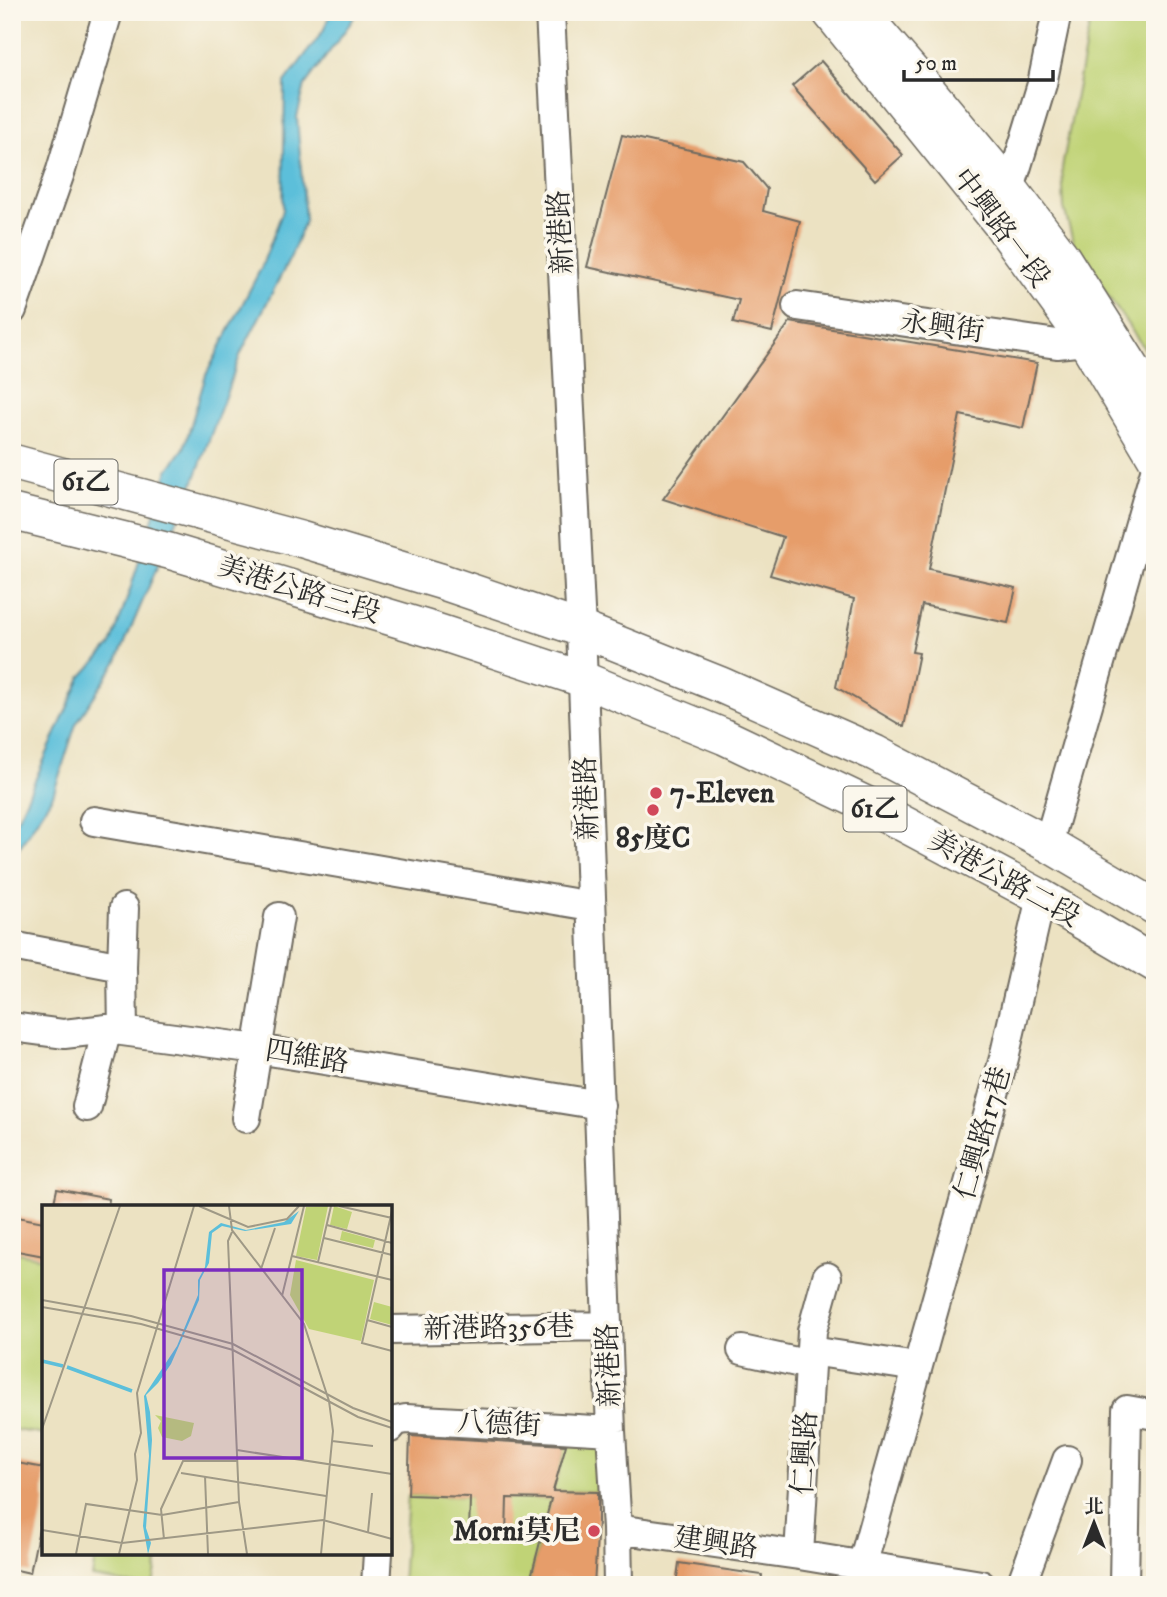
<svg xmlns="http://www.w3.org/2000/svg" width="1167" height="1597" font-family="'IM FELL DW Pica','Noto Serif TC',serif">
<style>
.green{fill:#c0d376;stroke:#767f50;stroke-width:2}
.water{fill:#5cbfda;stroke:#447582;stroke-width:2}
.building{fill:#e69d6a}
.lines{fill:none;stroke-linecap:round;stroke-linejoin:round}
.minor-casing{stroke:#6f6b60;stroke-width:32}
.major-casing{stroke:#6f6b60;stroke-width:38}
.minor{stroke:#fff;stroke-width:28}
.major{stroke:#fff;stroke-width:35}
.poi-dot{fill:#d1495b;stroke:#fbf7ec;stroke-width:2.5}
.labels{text-anchor:middle;dominant-baseline:central;stroke-width:7;stroke-linejoin:round;paint-order:stroke}
.shield{fill:#fbf7ec;stroke:#696865;stroke-width:2}
.shield-label{font-size:26px;font-weight:bold;fill:#2b2b2b}
.street-label{font-size:28px;fill:#2b2b2b;stroke:#fbf7ec}
.poi-label{font-size:28px;font-weight:bold;fill:#2b2b2b;stroke:#fbf7ec;text-anchor:start}
.inset-river{fill:none;stroke:#5cbfda;stroke-width:3.5}
.inset-road{fill:none;stroke:#9f9986;stroke-width:2}
.view{fill:#7b2cbf;fill-opacity:0.15;stroke:#7b2cbf;stroke-width:3.5}
.inset-edge{fill:none;stroke:#2b2b2b;stroke-width:3.5}
</style>
<rect width="100%" height="100%" fill="#fbf7ec"/>
<filter id="ink" filterUnits="userSpaceOnUse"><feTurbulence type="fractalNoise" baseFrequency=".0143" numOctaves="2"/><feDisplacementMap in="SourceGraphic" scale="14" xChannelSelector="R" yChannelSelector="G"/><feConvolveMatrix kernelMatrix="1 2 1 2 8 2 1 2 1" color-interpolation-filters="sRGB"/></filter>
<filter id="wash" filterUnits="userSpaceOnUse"><feTurbulence type="fractalNoise" baseFrequency=".00686" numOctaves="4" result="noise"/><feDisplacementMap in="SourceGraphic" scale="28" xChannelSelector="R" yChannelSelector="G"/><feGaussianBlur stdDeviation="1.57" result="paint"/><feColorMatrix in="noise" values="0 0 0 0 0 0 0 0 0 0 0 0 0 0 0 0 0 1.4 0 .05"/><feComposite in="paint" operator="in"/></filter>
<g filter="url(#wash)">
<rect width="100%" height="100%" fill="#ece2c2"/>
<path class="green" d="M1092 12H1155V364L1075 248 1064 208 1062 168Z
M12 1252 44 1258V1435L12 1429Z
M566 1445 602 1447 600 1492 553 1491Z
M408 1495 551 1499 529 1585H402Z
M96 1553H159L153 1585H137L92 1577Z"/>
<path class="water" d="M332 12H356L352 21 305 85 297 117 305 220 291 256 241 353 194 481 117 661 76 724 53 795 12 859V826L20 814 81 677 111 645 129 593 168 470 184 448 206 375 261 268 283 210 285 82 323 31Z"/>
<g id="blocks">
<path class="building" d="M821 61 903 155 875 180 792 86Z
M622 135 744 162 767 189 763 211 800 221 772 332 733 323 739 300 587 267Z
M790 322 1037 363 1023 428 960 415 929 569 1016 588 1008 623 922 605 912 652 919 653 904 727 836 687 854 599 770 575 783 537 663 499Z
M57 1189 109 1199 108 1207H53Z
M12 1216 44 1222V1256L12 1250Z
M410 1436 566 1445 553 1491 598 1492V1521L594 1585H529L551 1499 507 1498 506 1536 469 1535 470 1497 408 1495Z
M12 1462 44 1468V1504L30 1573 12 1569Z
M679 1563 762 1575 761 1585H676Z"/>
</g>
</g>
<g filter="url(#ink)">
<use href="#blocks" fill-opacity="0" stroke="#6f6b60" stroke-width="2"/>
<g class="lines">
<defs>
<path id="minor" d="M550 12 581 629 611 1431 617 1529 618 1585
M1005 205 1042 84 1057 12
M797 306 1057 344 1086 341
M12 310 61 170 108 12
M94 821 591 906
M1048 844 1155 471
M12 946 122 967
M12 1027 64 1034 107 1029 257 1049 600 1105
M123 1031 122 967 124 908
M87 1107 107 1029
M246 1118 279 917
M390 1330 607 1326
M742 1350 810 1365
M811 1351 917 1367
M390 1428 396 1421 406 1419 611 1431
M617 1529 799 1555 981 1585
M799 1555 812 1331 827 1277
M862 1566 1004 1058 1041 897
M376 1585 378 1553
M1021 1585 1067 1460
M1124 1585 1127 1410 1155 1415"/>
<path id="major" d="M830 12 1000 223 1086 341 1155 457
M860 12 930 93 1010 189 1062 257 1155 404
M12 462 300 539 440 581 581 629 721 685 875 753 1048 844 1155 907
M12 512 169 551 436 631 582 679 725 737 874 808 1041 897 1155 964"/>
</defs>
<use href="#minor" class="minor-casing"/>
<use href="#major" class="major-casing"/>
<use href="#minor" class="minor"/>
<use href="#major" class="major"/>
</g>
</g>
<g class="poi-dot">
<circle cx="656" cy="793" r="7"/>
<circle cx="653" cy="810" r="7"/>
<circle cx="594" cy="1531" r="7"/>
</g>
<g class="labels">
<g class="shield">
<rect x="54.5" y="459.5" width="63" height="45" rx="5"/>
<rect x="843.5" y="786.5" width="63" height="45" rx="5"/>
</g>
<g class="shield-label">
<text x="86" y="482">61乙</text>
<text x="875" y="809">61乙</text>
</g>
<g class="street-label">
<text transform="translate(1001 228) rotate(53)">中興路一段</text>
<text transform="translate(561 232) rotate(-93)">新港路</text>
<text transform="translate(942 327) rotate(8)">永興街</text>
<text transform="translate(299 590) rotate(17)">美港公路三段</text>
<text transform="translate(587 798) rotate(-92)">新港路</text>
<text transform="translate(1004 879) rotate(29)">美港公路二段</text>
<text transform="translate(307 1057) rotate(9)">四維路</text>
<text transform="translate(983 1133) rotate(-74)">仁興路17巷</text>
<text transform="translate(499 1328) rotate(-1)">新港路356巷</text>
<text transform="translate(609 1365) rotate(-92)">新港路</text>
<text transform="translate(499 1424) rotate(3)">八德街</text>
<text transform="translate(805 1453) rotate(-87)">仁興路</text>
<text transform="translate(716 1543) rotate(8)">建興路</text>
</g>
<g class="poi-label">
<text x="670" y="793">7-Eleven</text>
<text x="653" y="838" text-anchor="middle">85度C</text>
<text x="580" y="1531" text-anchor="end">Morni莫尼</text>
</g>
</g>
<g transform="translate(42 1205)">
<rect width="350" height="350" fill="#ece2c2"/>
<path d="M286 1 275 55 254 51 264 2ZM292 1 310 7 305 24 288 20ZM300 26 333 35 331 43 298 35ZM254 55 332 75 319 136 267 124 248 90ZM332 97 350 102V120L328 114ZM113 210 152 218 149 231 140 236 120 232 116 223 119 216Z" fill="#c0d376"/>
<path d="M257 6 249 19 203 26 180 21 170 28 167 58 158 75 157 95 129 159 116 178 104 190 108 207 110 235 104 323 109 338 106 349 101 321 107 251 102 191 135 141 156 90V75L163 62 167 27 179 18 204 25 242 17Z" fill="#5cbfda"/>
<path class="inset-river" d="M0 156 21 161M25 162 90 186"/>
<path class="inset-road" d="M157 1 206 22 245 14 257 1M187 1 190 25 262 119 287 196 291 226 279 349M297 1 350 13M350 6 320 138 350 146M285 20 350 38M190 27 186 36 197 297 205 349M282 33 350 50M250 51 350 75M276 57 289 1M219 64 233 23M240 91 262 1M0 95 89 111 191 139 311 203 350 217M0 102 99 119 191 145 316 212 350 223M325 115 350 122M0 224 78 1M290 236 331 241M195 245 350 269M139 268 284 291M163 271 166 349M0 325 80 338 281 315 350 334M326 327 330 288M122 334 119 304 141 256H195M34 349 44 299 120 310 197 297M77 349 95 275 93 249 99 228 95 188 152 1"/>
<path class="view" d="M122 65H260V253H122Z"/>
<rect width="350" height="350" class="inset-edge"/>
</g>
<rect width="1167" height="1597" fill="none" stroke="#fbf7ec" stroke-width="42"/>
<g transform="translate(1094 1523)" stroke="#fbf7ec" stroke-width="5" paint-order="stroke">
<path d="M0-5L12 26L0 18L-12 26Z" fill="#2b2b2b"/>
<text y="-10" font-size="19" font-weight="bold" text-anchor="middle" fill="#2b2b2b">北</text>
</g>
<path d="M904 70v10h149v-10" fill="none" stroke="#2b2b2b" stroke-width="3.5"/>
<text x="915" y="70" font-size="21" fill="#2b2b2b" stroke="#fbf7ec" stroke-width="5" paint-order="stroke">50 m</text>
</svg>
